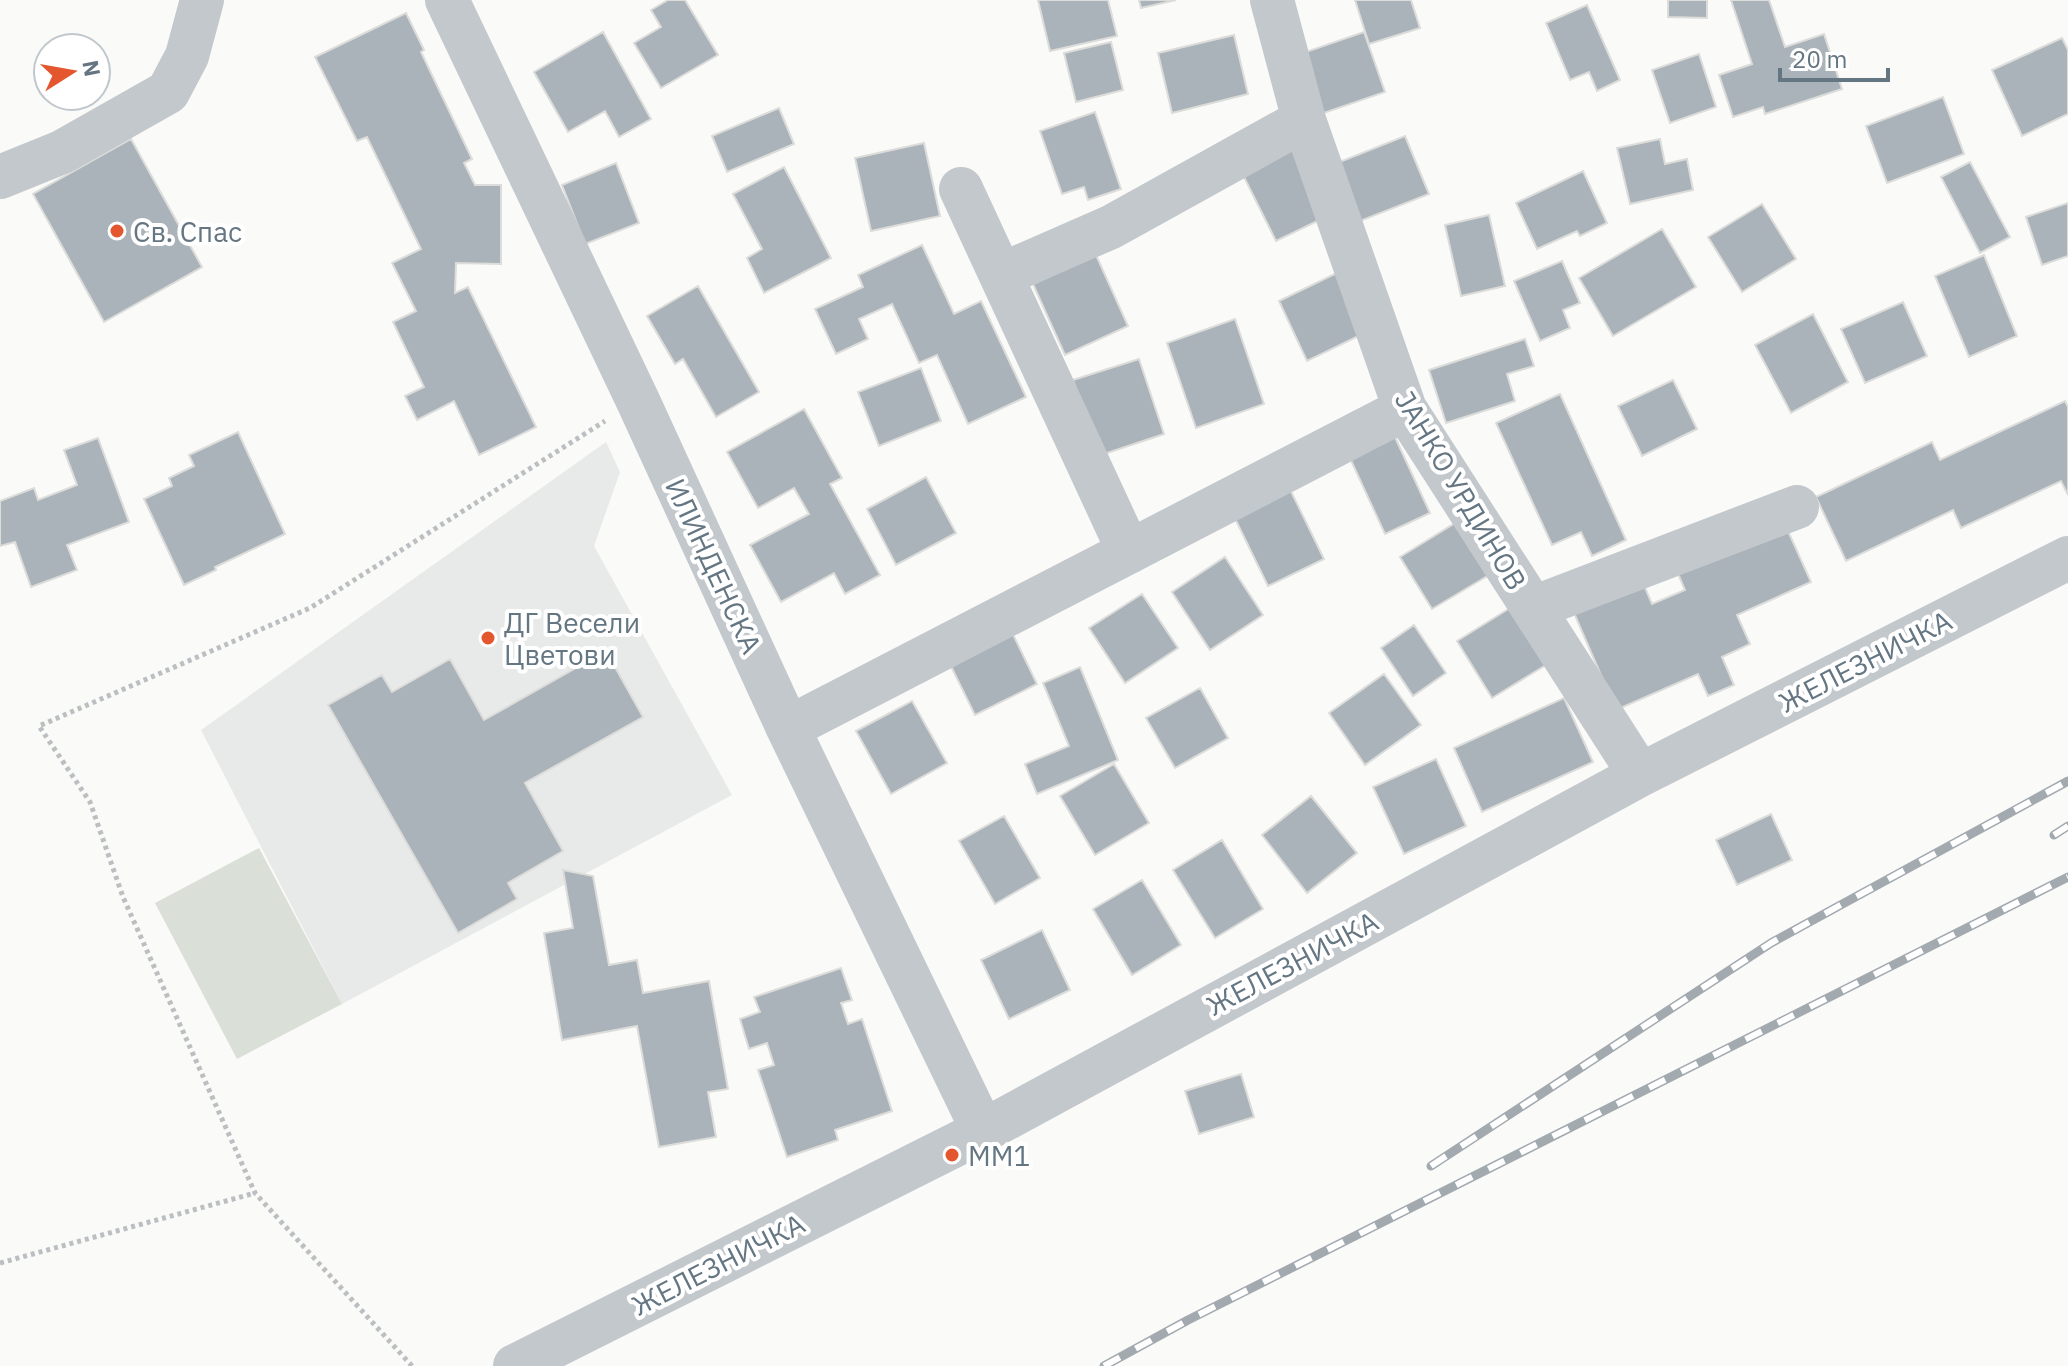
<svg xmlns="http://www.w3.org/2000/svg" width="2068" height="1366" font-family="'IBM Plex Sans',sans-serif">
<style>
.built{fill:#e8e9e9}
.green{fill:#dadfd7}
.building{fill:#aab3b9;stroke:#dcdcda;stroke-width:2}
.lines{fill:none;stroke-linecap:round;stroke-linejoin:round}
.path{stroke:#bbbfc2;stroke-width:5;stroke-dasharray:4 4;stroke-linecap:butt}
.minor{stroke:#c3c8cc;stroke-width:44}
.rail-casing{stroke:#a2aab0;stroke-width:9}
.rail{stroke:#fff;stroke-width:6;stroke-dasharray:18;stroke-linecap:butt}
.poi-dot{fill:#e4572e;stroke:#fff;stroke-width:3}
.labels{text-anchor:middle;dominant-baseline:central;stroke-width:8;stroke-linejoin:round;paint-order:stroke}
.poi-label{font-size:28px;fill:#657683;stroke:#fff;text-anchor:start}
.street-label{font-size:28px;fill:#657683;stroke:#fff}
</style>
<rect width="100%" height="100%" fill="#fafaf8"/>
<path class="built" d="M606 442 620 472 594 546 732 795 342 1004 201 730Z"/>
<path class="green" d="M259 848 342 1004 237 1059 155 903Z"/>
<path class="building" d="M668 0H685L718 55 661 88 634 43 661 27 651 10Z
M1038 0H1108L1117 36 1050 51Z
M1139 0H1176L1141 8Z
M1355 0H1411L1420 28 1369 44Z
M1668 0H1707V18L1668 17Z
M1731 0H1769L1785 47 1824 34 1842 89 1765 114 1763 107 1733 117 1719 75 1752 64Z
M1587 5 1620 80 1597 91 1589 72 1570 80 1546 23Z
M406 13 424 50 421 52 472 159 464 163 475 185H501V264L456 263 455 293 468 287 536 427 479 455 454 401 417 420 405 396 424 387 393 322 416 311 392 263 421 249 367 137 357 141 315 57Z
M603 32 651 119 619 137 605 111 568 132 534 72Z
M1364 32 1385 92 1315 116 1294 56Z
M1234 35 1248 94 1172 113 1158 53Z
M2062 38 2068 50V114L2022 136 1992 70Z
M1111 42 1123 90 1076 102 1064 53Z
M1699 54 1716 107 1670 123 1652 70Z
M1943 97 1964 154 1887 183 1866 126Z
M779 108 794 144 727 172 712 136Z
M1095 112 1121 189 1088 200 1084 187 1062 194 1040 131Z
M1405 136 1429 194 1360 221 1337 163Z
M131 139 202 267 104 322 33 194Z
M1660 139 1665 164 1687 159 1693 190 1630 204 1617 148Z
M1296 141 1332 214 1276 241 1240 169Z
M924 143 940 216 871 231 855 158Z
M1970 162 2010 237 1980 253 1941 177Z
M616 163 639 223 585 244 562 185Z
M784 167 831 258 764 293 747 258 762 249 733 194Z
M1583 171 1607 223 1580 236 1577 231 1537 249 1516 203Z
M2068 203V256L2042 265 2026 217Z
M1762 204 1796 259 1742 292 1708 237Z
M1489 215 1505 286 1461 296 1445 225Z
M1662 229 1696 287 1613 336 1579 278Z
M922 245 954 314 981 301 1026 397 968 424 937 355 919 363 892 304 859 319 868 339 836 354 815 309 863 287 858 275Z
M1096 255 1128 326 1065 355 1033 284Z
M1984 255 2017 336 1969 357 1935 276Z
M1562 261 1580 303 1563 310 1570 328 1540 341 1514 281Z
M1347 268 1375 328 1307 361 1279 301Z
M698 286 759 392 716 417 683 359 675 364 647 316Z
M1903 302 1927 356 1865 383 1841 329Z
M1813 314 1848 382 1791 413 1755 345Z
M1235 319 1264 404 1196 428 1167 343Z
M1525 339 1534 366 1507 374 1515 401 1446 423 1429 370Z
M1139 359 1164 434 1098 456 1073 380Z
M921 368 941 421 879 446 858 392Z
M1673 380 1697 429 1642 456 1618 406Z
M1560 394 1626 540 1592 556 1581 532 1552 545 1496 423Z
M2065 401 2068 407V495L2061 481 1961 528 1953 510 1846 561 1816 497 1932 442 1940 460Z
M804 409 842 478 830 484 880 575 845 594 834 573 781 602 750 545 809 514 794 488 758 508 727 452Z
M1388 422 1430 513 1385 534 1343 443Z
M238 432 285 534 215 567 216 570 184 585 144 499 172 486 169 478 194 466 189 455Z
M98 438 129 522 67 545 77 570 31 587 15 542 0 546V501L34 488 38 500 77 485 64 450Z
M1283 475 1324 559 1268 586 1227 502Z
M926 477 956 533 896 565 867 509Z
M1457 522 1489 575 1432 609 1400 557Z
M1784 522 1811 582 1737 615 1750 644 1722 657 1734 685 1708 696 1698 674 1616 710 1568 599 1637 569 1652 604 1685 590 1676 569Z
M1225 557 1263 615 1210 650 1172 592Z
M1142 594 1178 648 1125 683 1089 628Z
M1510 608 1546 665 1492 698 1457 641Z
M1007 622 1037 684 975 715 944 652Z
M1414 625 1446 673 1413 696 1381 648Z
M606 651 643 717 525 783 563 851 508 883 517 899 458 933 328 705 382 675 392 692 450 659 484 720Z
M1080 667 1118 760 1037 794 1025 764 1069 746 1043 683Z
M1384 674 1421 725 1365 765 1329 713Z
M1200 688 1228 738 1175 768 1146 718Z
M1564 698 1593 762 1482 812 1454 748Z
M912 701 947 763 891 794 856 731Z
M1436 759 1466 826 1404 854 1373 787Z
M1114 764 1149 823 1095 855 1060 796Z
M1311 796 1357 853 1307 893 1262 835Z
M1771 814 1792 860 1737 885 1716 840Z
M1004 816 1040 878 995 904 959 841Z
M1222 840 1263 909 1215 938 1173 870Z
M563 870 593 876 609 965 637 960 643 993 709 981 728 1089 708 1092 716 1137 659 1147 637 1026 562 1040 544 933 573 928Z
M1142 880 1181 945 1132 975 1093 909Z
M1042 930 1070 990 1009 1019 981 960Z
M841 968 852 1000 841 1003 848 1024 862 1019 892 1111 835 1130 838 1140 787 1157 758 1070 774 1065 767 1043 749 1049 740 1019 760 1012 754 997Z
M1241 1074 1254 1117 1199 1134 1185 1091Z"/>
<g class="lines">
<path class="path" d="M0 1263 255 1193
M412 1366 255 1193 123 897 90 802 39 726 310 608 605 421"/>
<path class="minor" d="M447 0 638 401 788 728 983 1131
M1272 0 1304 120 1405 409 1640 775
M0 177 62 152 168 92 187 56 202 0
M961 189 1129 552
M1001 275 1111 227 1304 120
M1533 608 1797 507
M788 728 1405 409
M515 1366 983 1131 1640 775 2068 558"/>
<defs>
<path id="rail" d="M2054 835 2068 826
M1431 1166 1771 943 2068 781
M1104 1366 1188 1320 2068 877"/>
</defs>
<use href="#rail" class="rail-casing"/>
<use href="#rail" class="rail"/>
</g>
<g class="poi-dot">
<circle cx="117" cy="231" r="8"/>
<circle cx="488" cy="638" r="8"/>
<circle cx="952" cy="1155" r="8"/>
</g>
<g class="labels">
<g class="poi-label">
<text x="133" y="231">Св. Спас</text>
<text x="504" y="622">ДГ Весели<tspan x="504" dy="32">Цветови</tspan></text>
<text x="968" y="1155">MM1</text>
</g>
<g class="street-label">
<text transform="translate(1461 490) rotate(59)">ЈАНКО УРДИНОВ</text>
<text transform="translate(714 566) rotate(65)">ИЛИНДЕНСКА</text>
<text transform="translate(1865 661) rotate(-27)">ЖЕЛЕЗНИЧКА</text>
<text transform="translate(1292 963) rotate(-28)">ЖЕЛЕЗНИЧКА</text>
<text transform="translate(718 1264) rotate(-27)">ЖЕЛЕЗНИЧКА</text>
</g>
</g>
<g transform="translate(72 72) rotate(79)"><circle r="38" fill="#ffffff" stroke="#c1c8cd" stroke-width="2"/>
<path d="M0-6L14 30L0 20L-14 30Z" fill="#e4572e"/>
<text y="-12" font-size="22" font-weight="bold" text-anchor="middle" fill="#657683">N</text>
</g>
<path d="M1780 68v12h108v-12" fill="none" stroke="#657683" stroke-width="4"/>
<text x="1792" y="68" font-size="24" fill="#657683" stroke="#ffffff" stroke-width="6" paint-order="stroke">20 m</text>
</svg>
